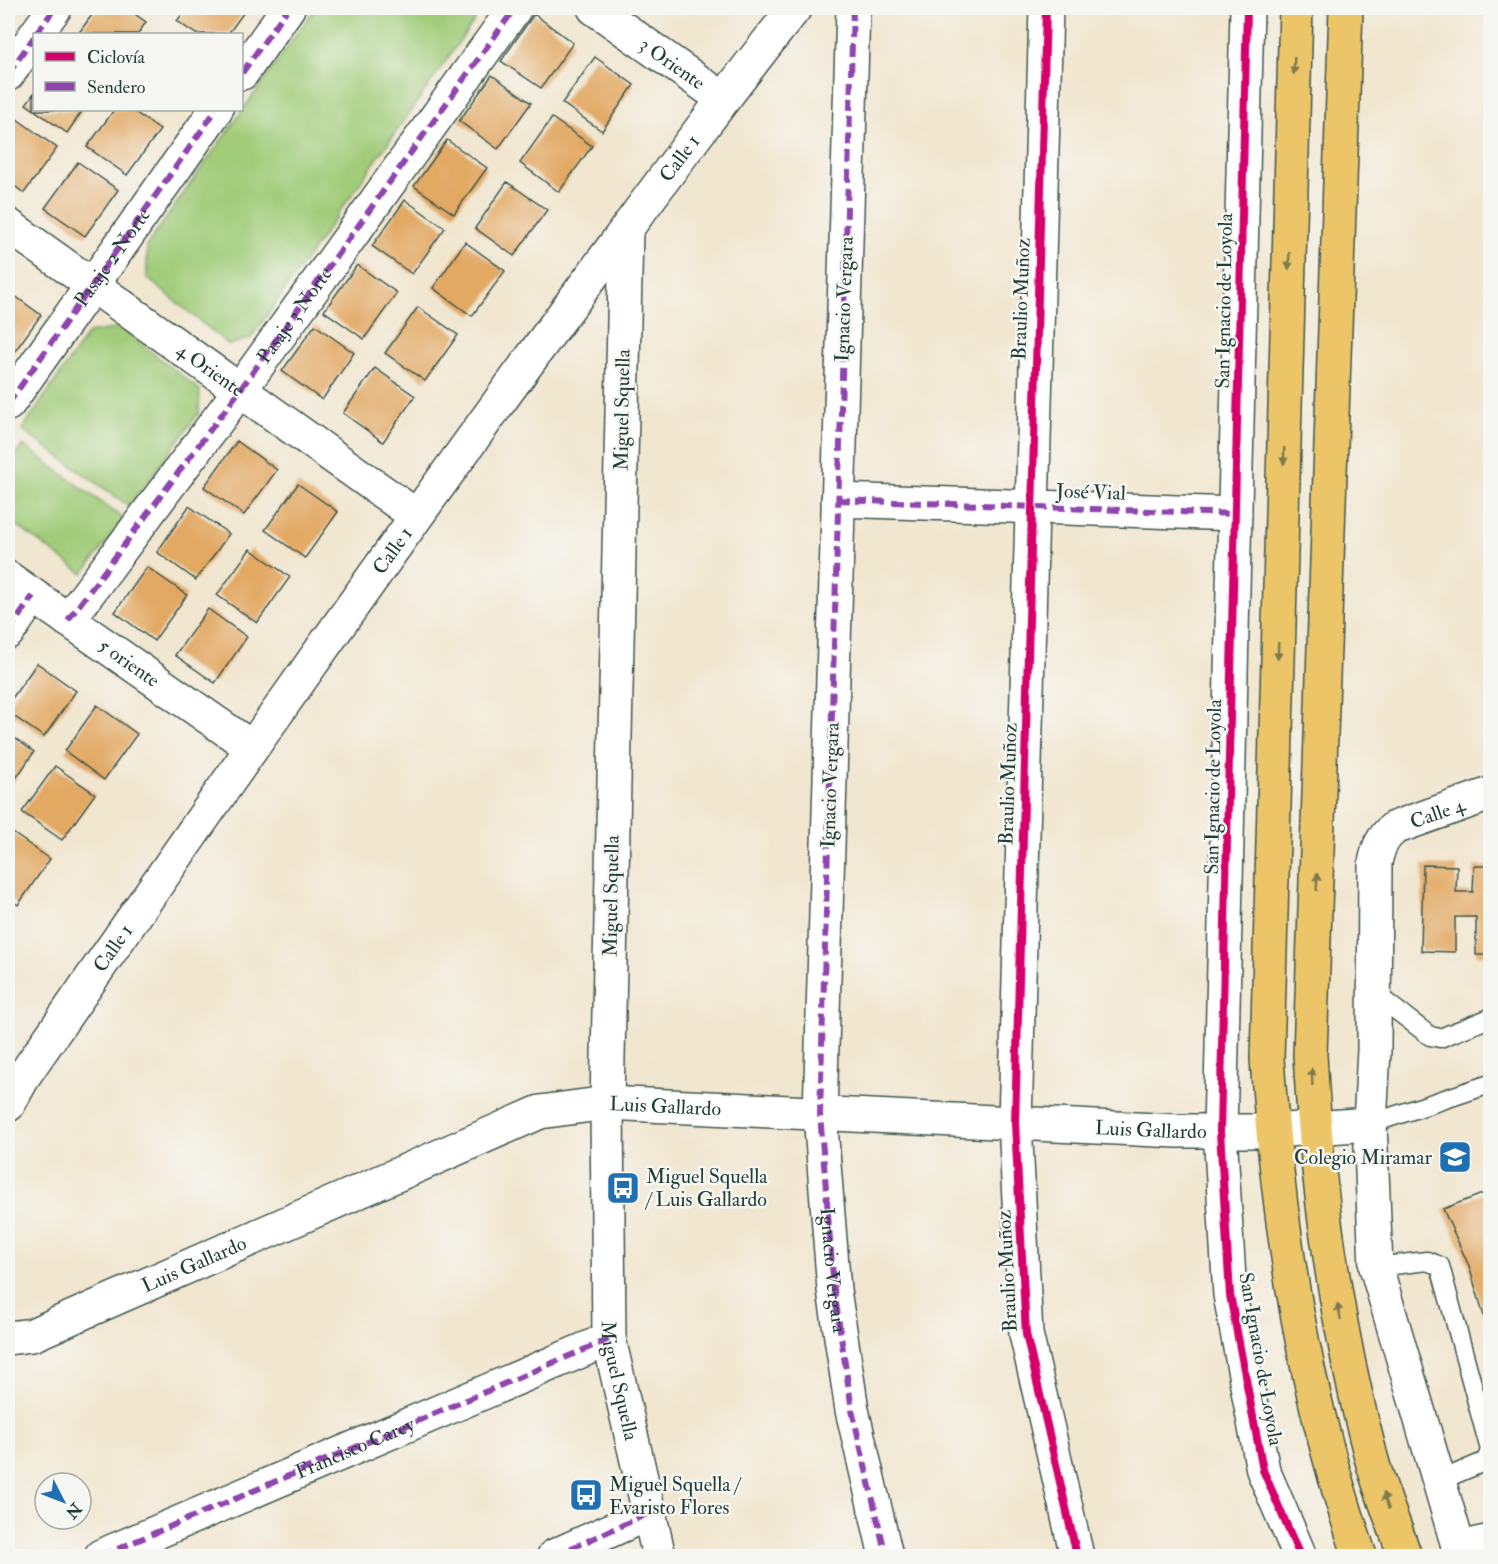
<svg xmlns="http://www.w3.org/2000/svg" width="1498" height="1564" font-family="'IM FELL Double Pica',serif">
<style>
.green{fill:#a1cc79;stroke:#608456;stroke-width:1.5}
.building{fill:#e2a964}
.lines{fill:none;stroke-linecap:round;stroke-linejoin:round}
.service-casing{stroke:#3e564b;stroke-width:21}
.minor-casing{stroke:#3e564b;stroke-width:36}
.tertiary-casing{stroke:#3e564b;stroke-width:36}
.primary-casing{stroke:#3e564b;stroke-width:36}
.service{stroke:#fff;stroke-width:18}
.minor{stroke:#fff;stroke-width:33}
.tertiary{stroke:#fff;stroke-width:33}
.primary{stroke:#edc569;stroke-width:33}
.quiet{stroke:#8e44ad;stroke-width:6;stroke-dasharray:12 6;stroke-linecap:butt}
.cycleway-casing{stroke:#f6f6f2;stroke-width:11}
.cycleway{stroke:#d6006c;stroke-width:8}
.oneway{fill:#7c7a4c}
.labels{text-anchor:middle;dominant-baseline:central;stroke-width:5;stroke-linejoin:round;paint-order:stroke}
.street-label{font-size:20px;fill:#1f3d34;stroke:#f6f6f2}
.poi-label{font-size:20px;fill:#1f3d34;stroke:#f6f6f2;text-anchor:start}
</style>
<rect width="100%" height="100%" fill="#f6f6f2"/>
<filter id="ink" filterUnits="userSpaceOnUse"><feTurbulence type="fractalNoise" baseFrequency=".0167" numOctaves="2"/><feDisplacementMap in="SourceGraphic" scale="12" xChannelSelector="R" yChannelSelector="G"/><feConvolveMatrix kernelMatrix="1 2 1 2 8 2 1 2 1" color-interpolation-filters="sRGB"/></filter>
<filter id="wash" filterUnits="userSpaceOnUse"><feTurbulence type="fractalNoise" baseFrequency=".008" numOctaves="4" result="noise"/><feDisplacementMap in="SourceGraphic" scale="24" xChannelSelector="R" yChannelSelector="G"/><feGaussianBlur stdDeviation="1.35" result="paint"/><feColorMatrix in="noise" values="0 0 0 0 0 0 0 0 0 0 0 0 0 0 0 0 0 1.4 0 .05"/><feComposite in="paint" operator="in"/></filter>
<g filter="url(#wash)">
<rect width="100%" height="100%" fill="#f1e6cf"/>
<path class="green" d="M315 8H483L251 338 229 345 147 278V245Z
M121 328 200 390 199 413 129 506 22 430 88 333Z
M23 445 124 519 83 574 8 519V466Z"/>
<g id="blocks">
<path class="building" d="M97 8H126L146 22 138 34H78Z
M187 8H247L228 34H196L177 21Z
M534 14 573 43 541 88 501 61Z
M595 57 634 85 602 131 562 103Z
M492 75 531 103 498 149 459 121Z
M34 93V110H83L67 133 26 104Z
M114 110H132L160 130 127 175 87 147Z
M552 118 592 146 559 192 520 163Z
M17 119 57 148 24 193 8 181V133Z
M447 140 487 168 454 214 414 186Z
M78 162 118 190 85 236 45 208Z
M507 182 547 210 514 256 475 228Z
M405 200 445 228 412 274 372 246Z
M465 242 505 271 472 316 433 288Z
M357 265 397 293 364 339 324 311Z
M8 291 41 315 8 361Z
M418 307 458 335 425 381 385 353Z
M315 325 354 353 322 400 282 371Z
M375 368 415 396 383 442 343 413Z
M237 441 277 470 244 515 204 487Z
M298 484 338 512 305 558 265 530Z
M189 506 229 534 196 580 157 552Z
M250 549 290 577 257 623 217 595Z
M147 567 187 595 154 641 115 612Z
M208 609 247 637 215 683 175 655Z
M37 663 76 691 44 737 8 712V704Z
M97 705 137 734 104 780 65 751Z
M8 733 34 752 8 790Z
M55 766 95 794 62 840 22 812Z
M10 831 50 859 18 905 8 898V835Z
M1423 865 1457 866 1456 892H1473L1474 866H1490V955H1476V917H1455V952L1421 951Z
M1490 1191V1336L1469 1266 1443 1209Z"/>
</g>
</g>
<g filter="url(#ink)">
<use href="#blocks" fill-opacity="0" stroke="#3e564b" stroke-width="1.5"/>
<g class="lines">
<defs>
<path id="service" d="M1374 993 1430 1036 1440 1038 1490 1018
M1370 1124 1490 1084
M1376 1267 1427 1261 1440 1266 1490 1450 1486 1461 1439 1481"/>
<g id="minor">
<path id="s1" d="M594 8 722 98"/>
<path d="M853 8 820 1114 834 1290 852 1410 886 1556"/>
<path d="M1046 8 1015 1123 1026 1334 1077 1556"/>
<path d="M1247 8 1220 1131 1230 1295 1263 1470 1300 1556"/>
<path d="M36 34 55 8"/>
<path d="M242 73 288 8"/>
<path d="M8 74 34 37"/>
<path id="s2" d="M8 225 415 515"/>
<path id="s3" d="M626 230 607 1103 609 1339 659 1556"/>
<path d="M8 404 216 110"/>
<path d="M838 500 1235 514"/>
<path id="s4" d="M8 578 251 747"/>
<path id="s5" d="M68 620 240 390 515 8"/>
<path d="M8 632 33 596"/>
<path id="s6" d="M8 1338 32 1335 540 1112 607 1103 1177 1131H1272L1370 1124"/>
<path d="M1458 1549 1490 1541"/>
<path d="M101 1556 609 1339"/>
<path d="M554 1556 647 1514"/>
<path id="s7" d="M1461 1556 1376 1267 1370 1124 1374 1050 1375 863C1378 848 1382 838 1394 828L1490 794"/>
</g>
<g id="tertiary">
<path id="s8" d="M8 1105 25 1074C203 817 382 560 568 308 643 207 716 106 795 8"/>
</g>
<path id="primary" d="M1296 8 1267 1059C1279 1231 1303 1392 1360 1556
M1346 8 1310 1055C1317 1190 1336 1326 1371 1457 1380 1491 1394 1524 1405 1556"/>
</defs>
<use href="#service" class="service-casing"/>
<use href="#minor" class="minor-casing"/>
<use href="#tertiary" class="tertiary-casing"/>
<use href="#primary" class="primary-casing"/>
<use href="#service" class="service"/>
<use href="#minor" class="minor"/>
<use href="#tertiary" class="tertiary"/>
<use href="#primary" class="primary"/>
<g class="quiet">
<path id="s9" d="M853 8 820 1114 834 1290 852 1410 886 1556"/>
<path d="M36 34 55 8"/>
<path d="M242 73 288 8"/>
<path d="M8 74 34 37"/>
<path id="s10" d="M8 404 216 110"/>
<path d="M838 500 1235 514"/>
<path d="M68 620 240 390 515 8"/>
<path d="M8 632 33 596"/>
<path id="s11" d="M101 1556 609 1339"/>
<path d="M554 1556 647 1514"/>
</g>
<defs>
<path id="cycleway" d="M1046 8 1015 1123 1026 1334 1077 1556
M1247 8 1220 1131 1230 1295 1263 1470 1300 1556"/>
</defs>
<use href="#cycleway" class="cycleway-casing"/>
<use href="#cycleway" class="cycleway"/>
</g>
<defs><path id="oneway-solid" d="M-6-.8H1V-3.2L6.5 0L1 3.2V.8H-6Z" transform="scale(1.5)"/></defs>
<g class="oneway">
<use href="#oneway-solid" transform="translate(1294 66) rotate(92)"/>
<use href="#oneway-solid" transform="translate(1289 261) rotate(92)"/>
<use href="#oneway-solid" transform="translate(1284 456) rotate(92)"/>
<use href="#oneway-solid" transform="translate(1278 651) rotate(92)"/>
<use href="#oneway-solid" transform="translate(1317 882) rotate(-88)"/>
<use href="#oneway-solid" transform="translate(1312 1077) rotate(-93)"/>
<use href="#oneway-solid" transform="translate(1339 1312) rotate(-102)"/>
<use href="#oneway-solid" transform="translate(1386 1501) rotate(-109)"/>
</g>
</g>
<defs>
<symbol id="school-square" viewBox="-11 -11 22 22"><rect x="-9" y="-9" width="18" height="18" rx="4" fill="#1f6fb2" stroke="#f6f6f2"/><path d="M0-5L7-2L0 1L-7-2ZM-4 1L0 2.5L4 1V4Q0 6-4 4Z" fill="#fff"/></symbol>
<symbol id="bus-square" viewBox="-11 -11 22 22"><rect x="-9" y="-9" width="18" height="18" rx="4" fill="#1f6fb2" stroke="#f6f6f2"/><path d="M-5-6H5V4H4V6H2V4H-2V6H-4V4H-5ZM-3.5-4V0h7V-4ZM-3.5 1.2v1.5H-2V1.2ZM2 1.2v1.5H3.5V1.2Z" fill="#fff"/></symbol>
</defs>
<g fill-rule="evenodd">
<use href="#school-square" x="1436" y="1138" width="38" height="38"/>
<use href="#bus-square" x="604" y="1169" width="38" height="38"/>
<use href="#bus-square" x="567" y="1476" width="38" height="38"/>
</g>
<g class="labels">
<g class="street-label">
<text stroke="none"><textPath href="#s1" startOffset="96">3 Oriente</textPath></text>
<text stroke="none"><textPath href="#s8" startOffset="1161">Calle 1</textPath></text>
<text stroke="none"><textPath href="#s10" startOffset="180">Pasaje 2 Norte</textPath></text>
<text transform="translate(844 299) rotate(-88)">Ignacio Vergara</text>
<text transform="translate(1021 299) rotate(-88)">Braulio Muñoz</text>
<text transform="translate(1224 301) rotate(-89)">San Ignacio de Loyola</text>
<text stroke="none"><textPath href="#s5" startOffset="380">Pasaje 3 Norte</textPath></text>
<text stroke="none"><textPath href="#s2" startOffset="249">4 Oriente</textPath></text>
<text transform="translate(622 410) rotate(-89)">Miguel Squella</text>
<text transform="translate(1091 492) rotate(2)">José Vial</text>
<text stroke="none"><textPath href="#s8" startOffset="675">Calle 1</textPath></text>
<text stroke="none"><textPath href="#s4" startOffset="148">5 oriente</textPath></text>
<text transform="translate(1008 784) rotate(-88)">Braulio Muñoz</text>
<text transform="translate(830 785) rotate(-88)">Ignacio Vergara</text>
<text transform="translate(1213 787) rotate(-89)">San Ignacio de Loyola</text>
<text stroke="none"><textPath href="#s7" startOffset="792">Calle 4</textPath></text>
<text transform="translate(611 896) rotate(-89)">Miguel Squella</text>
<text stroke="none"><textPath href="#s8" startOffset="189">Calle 1</textPath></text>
<text stroke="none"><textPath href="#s6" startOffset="705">Luis Gallardo</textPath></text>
<text stroke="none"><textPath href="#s6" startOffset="1191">Luis Gallardo</textPath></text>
<text stroke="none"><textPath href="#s6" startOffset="201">Luis Gallardo</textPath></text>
<text stroke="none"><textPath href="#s9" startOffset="1263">Ignacio Vergara</textPath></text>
<text transform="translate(1007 1271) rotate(-93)">Braulio Muñoz</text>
<text transform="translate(1261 1359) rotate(80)">San Ignacio de Loyola</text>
<text stroke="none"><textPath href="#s3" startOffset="1152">Miguel Squella</textPath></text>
<text stroke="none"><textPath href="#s11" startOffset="276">Francisco Carey</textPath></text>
</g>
<g class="poi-label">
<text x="1432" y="1157" text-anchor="end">Colegio Miramar</text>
<text x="646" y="1176">Miguel Squella<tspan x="646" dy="23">/ Luis Gallardo</tspan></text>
<text x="609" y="1484">Miguel Squella /<tspan x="609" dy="23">Evaristo Flores</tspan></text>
</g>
</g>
<rect width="1498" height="1564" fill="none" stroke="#f6f6f2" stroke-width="30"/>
<rect x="33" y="33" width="210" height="78" fill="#f6f6f2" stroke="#a0aca6" stroke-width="1.5"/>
<rect x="45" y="52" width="30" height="9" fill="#d6006c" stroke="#a0aca6" stroke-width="1.5"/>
<text x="87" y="63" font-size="18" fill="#1f3d34">Ciclovía</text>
<rect x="45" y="82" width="30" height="9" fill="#8e44ad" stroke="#a0aca6" stroke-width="1.5"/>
<text x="87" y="93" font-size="18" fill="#1f3d34">Sendero</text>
<g transform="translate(63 1501) rotate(132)"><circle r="28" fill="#f6f6f2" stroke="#a0aca6" stroke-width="1.5"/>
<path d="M0-4.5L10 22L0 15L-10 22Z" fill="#1f6fb2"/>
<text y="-9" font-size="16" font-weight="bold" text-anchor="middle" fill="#1f3d34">N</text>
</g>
</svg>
